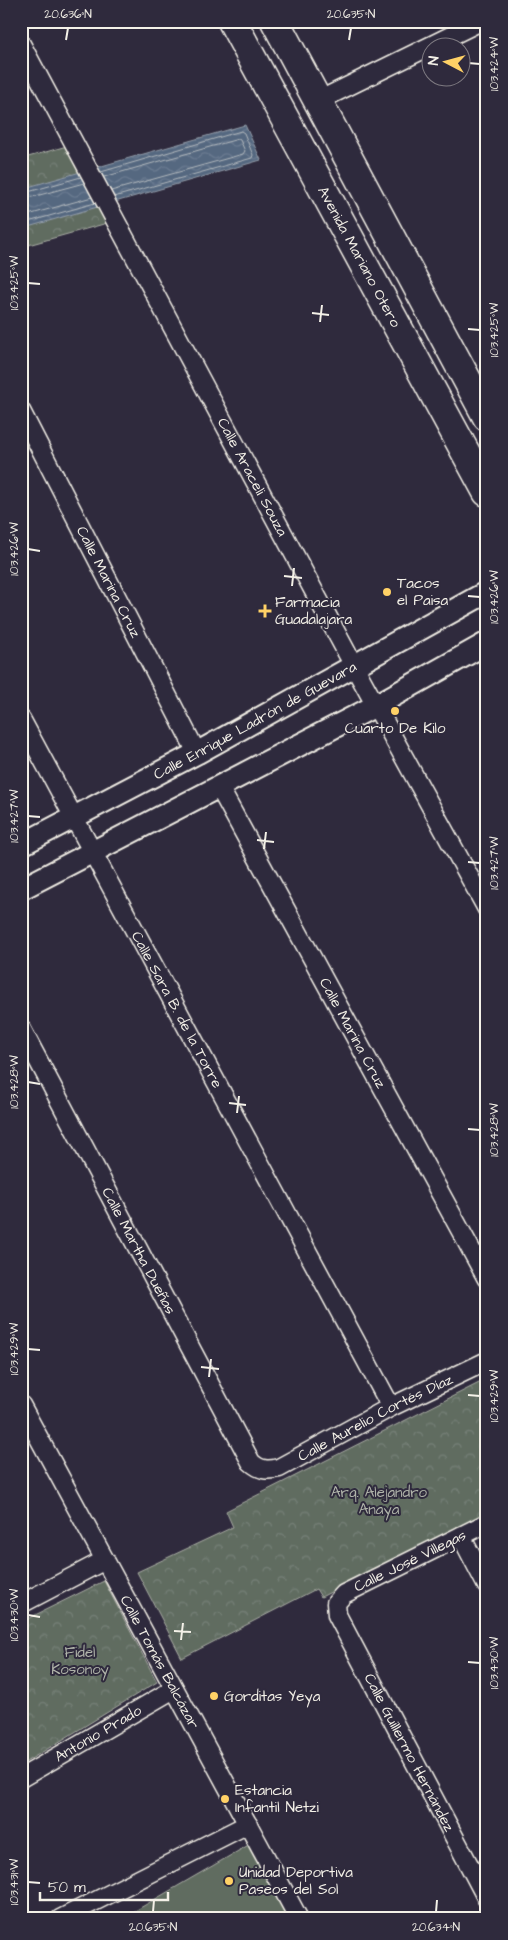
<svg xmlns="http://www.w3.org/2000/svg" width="508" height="1940" font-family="'Architects Daughter',sans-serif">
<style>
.park{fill:url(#park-crowns);stroke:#aaaea4}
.pitch{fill:#606c61;stroke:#aaaea4}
.water{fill:url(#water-waves);stroke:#949eaa}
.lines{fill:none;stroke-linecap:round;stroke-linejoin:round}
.shore{stroke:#b4babe;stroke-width:1}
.minor-casing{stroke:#f4f1e8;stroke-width:21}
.tertiary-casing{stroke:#f4f1e8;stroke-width:25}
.primary-casing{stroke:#f4f1e8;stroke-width:31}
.minor{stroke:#2f2a3d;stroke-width:18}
.tertiary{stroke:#2f2a3d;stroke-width:21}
.primary{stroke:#2f2a3d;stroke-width:28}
.ticks{fill:none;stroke:#f4f1e8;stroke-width:2}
.poi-dot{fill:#ffd166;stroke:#2f2a3d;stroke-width:2}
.labels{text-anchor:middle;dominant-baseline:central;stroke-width:4;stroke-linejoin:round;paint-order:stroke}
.street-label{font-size:15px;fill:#f4f1e8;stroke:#2f2a3d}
.poi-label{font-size:15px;fill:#f4f1e8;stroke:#2f2a3d;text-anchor:start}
.park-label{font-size:15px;fill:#b1b5ab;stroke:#2f2a3d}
.neatline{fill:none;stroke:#f4f1e8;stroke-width:2}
.ticks-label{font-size:12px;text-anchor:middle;fill:#f4f1e8}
</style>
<defs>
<pattern id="park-crowns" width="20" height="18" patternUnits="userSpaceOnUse" patternTransform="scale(1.25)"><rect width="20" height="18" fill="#606c61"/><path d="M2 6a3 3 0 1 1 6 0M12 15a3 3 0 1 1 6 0" fill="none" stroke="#778178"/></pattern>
<pattern id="water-waves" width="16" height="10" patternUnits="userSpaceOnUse" patternTransform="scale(1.25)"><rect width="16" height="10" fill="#546780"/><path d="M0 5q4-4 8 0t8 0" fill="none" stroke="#6d7d92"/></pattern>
</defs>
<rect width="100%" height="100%" fill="#2f2a3d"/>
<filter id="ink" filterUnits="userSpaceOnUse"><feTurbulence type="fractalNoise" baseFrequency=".02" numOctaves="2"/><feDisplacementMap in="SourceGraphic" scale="10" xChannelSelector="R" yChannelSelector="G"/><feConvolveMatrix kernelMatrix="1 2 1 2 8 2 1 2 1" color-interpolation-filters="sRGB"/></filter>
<g filter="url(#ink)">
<path class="park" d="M74 144 111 222 21 247V159Z
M487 1379V1513L321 1597 316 1589 182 1658 137 1572 233 1527 226 1511Z
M104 1581 157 1682 21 1765V1622Z"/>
<path class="pitch" d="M252 1843 293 1919H121Z"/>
<path class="water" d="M245 125 261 160 21 229V189Z"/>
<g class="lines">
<path class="shore" d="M101 172 241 131 244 133 253 155 252 158 114 197
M104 177 238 139 240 140 245 151 243 154 111 191
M21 194 81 177
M21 200 84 183
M21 217 92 197
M21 224 95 203"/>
<defs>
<g id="minor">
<path id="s1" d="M21 44 354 666 487 909"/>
<path d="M318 101 481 21"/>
<path id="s2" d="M21 411 197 753"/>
<path id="s3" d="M21 719 391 1407"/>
<path id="s4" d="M219 787 487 1279"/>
<path id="s5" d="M21 1028 251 1462C260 1470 267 1471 279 1468L391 1407 487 1361"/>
<path id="s6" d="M21 1405 299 1919"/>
<path id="s7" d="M487 1523 344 1594 336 1603 337 1615 487 1899"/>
<path d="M461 1536 487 1586"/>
<path d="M21 1604 105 1560"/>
<path id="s8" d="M21 1778 174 1689"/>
<path d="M60 1919 248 1824"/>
</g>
<g id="tertiary">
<path id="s9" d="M21 845 197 753 487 592"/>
<path d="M21 889 375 706 487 643"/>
</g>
<g id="primary">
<path id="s10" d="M232 21 487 492"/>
<path d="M275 21 487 417"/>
</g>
</defs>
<use href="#minor" class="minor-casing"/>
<use href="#tertiary" class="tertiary-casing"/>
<use href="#primary" class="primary-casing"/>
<use href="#minor" class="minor"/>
<use href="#tertiary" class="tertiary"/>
<use href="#primary" class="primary"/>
</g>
</g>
<path class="ticks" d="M66 40 68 28M349 40 351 28M468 63 480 64M28 283 40 284M312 313 329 315M320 322 322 305M468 329 480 330M28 549 40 551M284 576 302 578M292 586 294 568M468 596 480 597M28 816 40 817M257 840 274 842M264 849 266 832M468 862 480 863M28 1082 40 1084M229 1103 246 1105M237 1113 239 1096M468 1129 480 1130M28 1349 40 1350M201 1367 219 1369M209 1377 211 1359M468 1395 480 1396M28 1615 40 1617M174 1631 191 1632M181 1640 183 1623M468 1662 480 1663M28 1882 40 1883M153 1912 154 1900M436 1912 437 1900"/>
<g class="poi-dot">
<circle cx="387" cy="592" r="5"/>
<path d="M262.5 603.5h5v5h5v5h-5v5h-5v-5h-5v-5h5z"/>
<circle cx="395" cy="711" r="5"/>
<circle cx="214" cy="1696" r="5"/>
<circle cx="225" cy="1799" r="5"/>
<circle cx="229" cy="1881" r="5"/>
</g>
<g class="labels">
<g class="street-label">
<text stroke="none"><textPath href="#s10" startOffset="268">Avenida Mariano Otero</textPath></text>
<text stroke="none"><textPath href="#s1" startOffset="491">Calle Araceli Souza</textPath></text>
<text stroke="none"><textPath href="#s2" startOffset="192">Calle Marina Cruz</textPath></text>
<text stroke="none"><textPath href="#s9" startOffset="265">Calle Enrique Ladrón de Guevara</textPath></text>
<text stroke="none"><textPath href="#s3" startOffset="330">Calle Sara B. de la Torre</textPath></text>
<text stroke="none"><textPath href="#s4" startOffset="280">Calle Marina Cruz</textPath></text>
<text stroke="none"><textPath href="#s5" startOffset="252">Calle Martha Dueñas</textPath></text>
<text stroke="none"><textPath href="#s5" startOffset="630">Calle Aurelio Cortés Díaz</textPath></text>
<text transform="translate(410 1561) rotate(-26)">Calle José Villegas</text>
<text stroke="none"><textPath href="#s6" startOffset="292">Calle Tomás Balcázar</textPath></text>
<text stroke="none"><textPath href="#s8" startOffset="89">Antonio Prado</textPath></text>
<text stroke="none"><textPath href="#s7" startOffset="339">Calle Guillermo Hernández</textPath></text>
</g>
<g class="poi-label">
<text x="397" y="583">Tacos<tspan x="397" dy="17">el Paisa</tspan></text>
<text x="275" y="602">Farmacia<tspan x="275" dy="17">Guadalajara</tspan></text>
<text x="395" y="728" text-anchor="middle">Cuarto De Kilo</text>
<text x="224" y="1696">Gorditas Yeya</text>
<text x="235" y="1790">Estancia<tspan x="235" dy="17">Infantil Netzi</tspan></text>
<text x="239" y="1872">Unidad Deportiva<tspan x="239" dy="17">Paseos del Sol</tspan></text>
</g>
<g class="park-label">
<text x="379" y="1492">Arq. Alejandro<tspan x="379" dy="17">Anaya</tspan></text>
<text x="80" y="1652">Fidel<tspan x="80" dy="17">Kosonoy</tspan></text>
</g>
</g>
<rect width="508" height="1940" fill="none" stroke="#2f2a3d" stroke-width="55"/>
<g transform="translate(446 62) rotate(276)"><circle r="24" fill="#2f2a3d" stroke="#7e7a81"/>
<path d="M0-4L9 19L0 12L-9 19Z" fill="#ffd166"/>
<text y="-8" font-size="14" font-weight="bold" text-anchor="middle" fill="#f4f1e8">N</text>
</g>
<path d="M40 1892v8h128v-8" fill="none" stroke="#f4f1e8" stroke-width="2.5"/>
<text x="48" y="1892" font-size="15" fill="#f4f1e8" stroke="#2f2a3d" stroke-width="4" paint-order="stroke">50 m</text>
<rect x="28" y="28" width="452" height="1884" class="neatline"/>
<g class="ticks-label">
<text x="68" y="18">20.636°N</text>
<text x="351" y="18">20.635°N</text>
<text transform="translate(494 64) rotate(-90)" y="4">103.424°W</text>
<text transform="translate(14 283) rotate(-90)" y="4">103.425°W</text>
<text transform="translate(494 330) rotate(-90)" y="4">103.425°W</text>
<text transform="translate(14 549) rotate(-90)" y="4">103.426°W</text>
<text transform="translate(494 597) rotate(-90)" y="4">103.426°W</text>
<text transform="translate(14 816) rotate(-90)" y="4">103.427°W</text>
<text transform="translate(494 863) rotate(-90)" y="4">103.427°W</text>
<text transform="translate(14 1082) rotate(-90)" y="4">103.428°W</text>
<text transform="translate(494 1130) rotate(-90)" y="4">103.428°W</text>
<text transform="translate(14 1349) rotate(-90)" y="4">103.429°W</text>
<text transform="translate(494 1396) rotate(-90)" y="4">103.429°W</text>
<text transform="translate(14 1615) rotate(-90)" y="4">103.430°W</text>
<text transform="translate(494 1663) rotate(-90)" y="4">103.430°W</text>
<text transform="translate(14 1882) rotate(-90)" y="4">103.431°W</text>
<text x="153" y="1931">20.635°N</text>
<text x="436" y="1931">20.634°N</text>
</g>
</svg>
